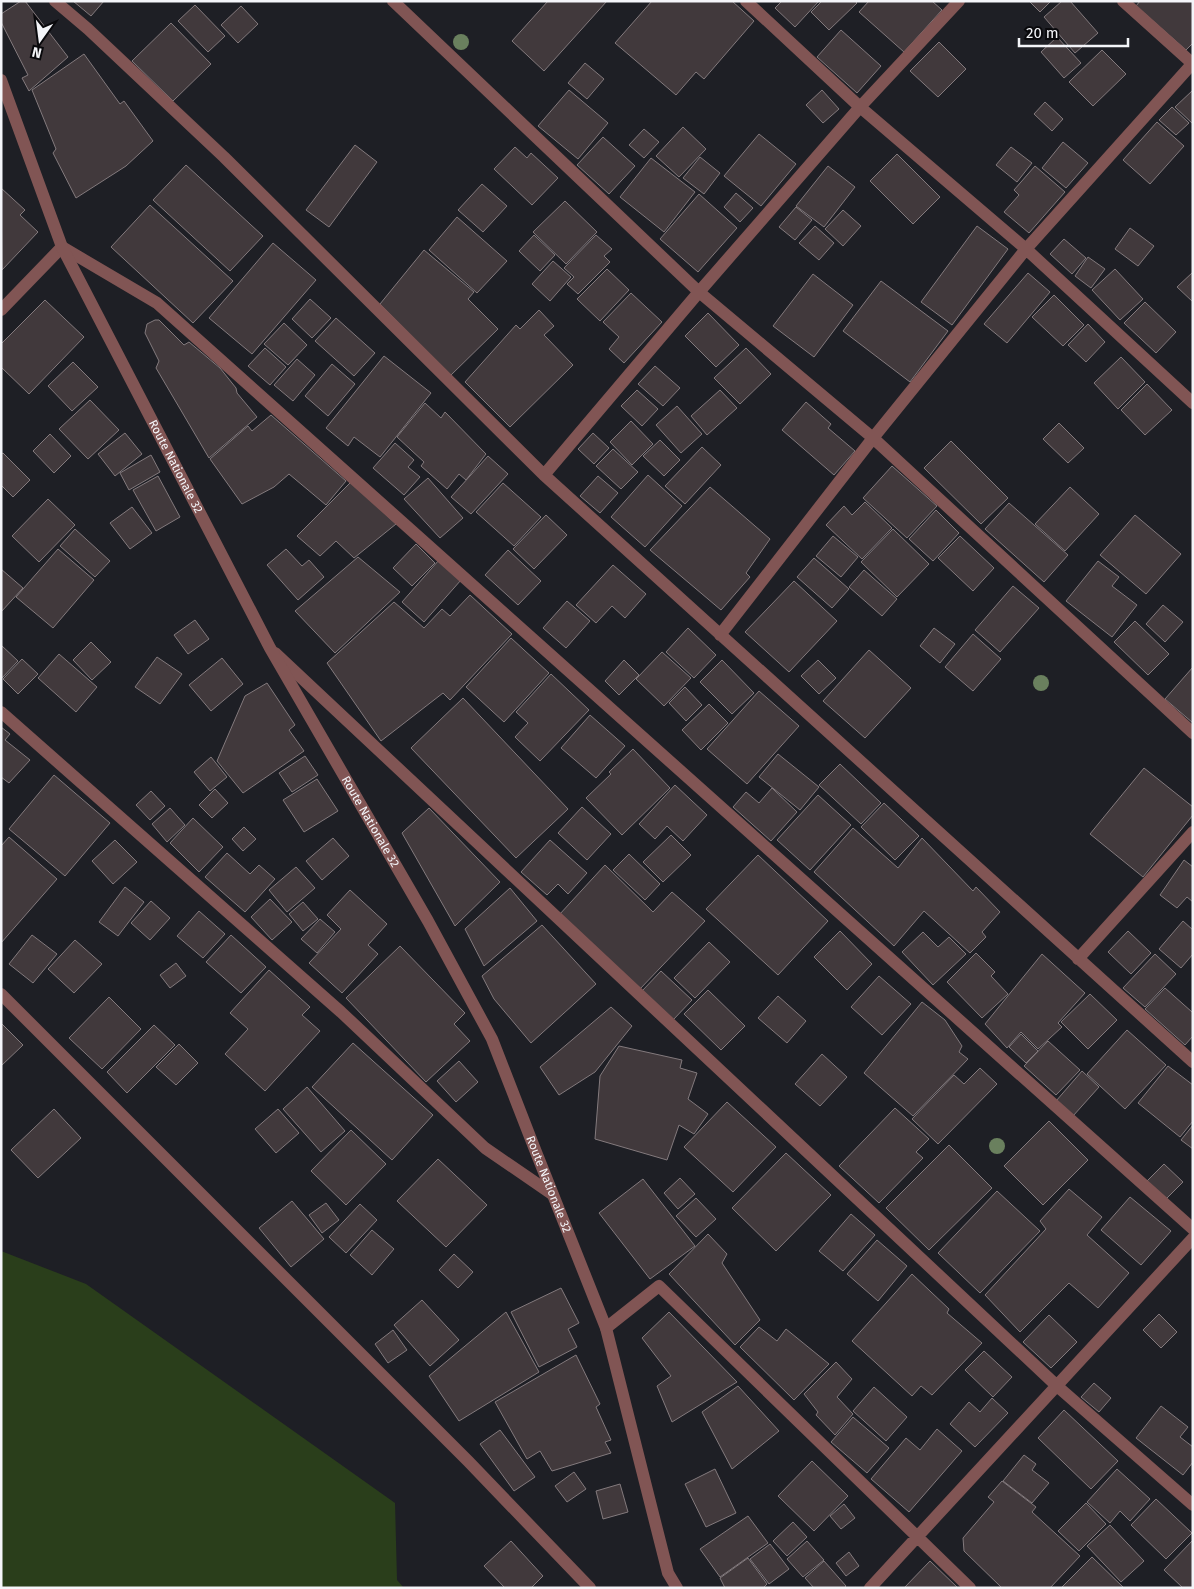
<svg xmlns="http://www.w3.org/2000/svg" width="1194" height="1589" font-family="'Fira Sans',sans-serif">
<style>
.green{fill:#2a3e1b}
.building{fill:#41393c;stroke:#837a7d}
.lines{fill:none;stroke-linecap:round;stroke-linejoin:round}
.minor{stroke:#815554;stroke-width:12}
.tertiary{stroke:#815554;stroke-width:12}
.tree{fill:#6a805e}
.labels{text-anchor:middle;dominant-baseline:central;stroke-width:5;stroke-linejoin:round;paint-order:stroke}
.street-label{font-size:12px;fill:#f4f5f9;stroke:#09090c}
</style>
<rect width="100%" height="100%" fill="#1e1f25"/>
<path class="green" d="M1 1251 86 1284 395 1503 397 1580 404 1588H1Z"/>
<path class="building" d="M21 1H25L68 57 29 91 22 78 28 75 1 22V14Z
M73 1H104L91 16Z
M548 1H607L544 71 512 41Z
M652 1H732L754 21 704 79 696 72 676 95 615 43Z
M782 1H819L795 27 775 8Z
M822 1H855L857 3 829 30 811 12Z
M869 1H932L942 10 904 52 859 12Z
M1029 1H1051L1040 12Z
M1062 1H1070L1098 33 1075 53 1044 17Z
M1140 1H1193V43L1186 50 1136 6Z
M195 5 225 36 208 52 178 21Z
M241 6 258 24 238 43 221 25Z
M171 23 211 64 173 101 132 61Z
M841 30 881 66 857 93 817 57Z
M1057 37 1081 63 1064 78 1041 52Z
M939 42 966 69 938 97 910 71Z
M1102 50 1126 74 1093 106 1069 82Z
M84 54 120 104 124 101 153 141 126 166 76 198 53 153 56 149 32 90Z
M585 63 604 79 587 99 568 83Z
M569 90 608 123 578 159 538 126Z
M822 90 839 109 823 123 806 105Z
M1193 90V124L1175 107Z
M1045 102 1063 119 1052 131 1034 114Z
M1172 107 1189 123 1176 135 1159 120Z
M1157 122 1184 146 1150 184 1123 160Z
M683 127 706 149 679 177 656 156Z
M644 129 659 142 644 158 629 145Z
M759 134 796 164 761 206 724 176Z
M603 137 635 166 609 194 577 165Z
M1063 142 1088 163 1066 188 1042 168Z
M355 145 377 162 329 227 306 210Z
M515 147 527 158 531 153 558 178 532 205 494 169Z
M1011 147 1032 163 1017 182 996 165Z
M897 154 940 197 913 224 870 181Z
M700 157 720 173 704 194 683 178Z
M651 158 695 192 664 232 620 197Z
M186 165 263 236 230 271 153 200Z
M828 166 855 187 824 227 796 206Z
M1035 166 1065 192 1029 233 1004 212 1019 195 1014 190Z
M482 184 507 206 483 232 458 210Z
M1 188 25 210 20 215 38 232 2 270Z
M736 193 753 208 740 222 724 207Z
M699 194 737 228 698 272 660 239Z
M565 201 597 232 566 264 533 232Z
M150 205 233 281 193 323 111 247Z
M796 207 812 220 795 240 779 227Z
M843 210 861 226 843 246 825 229Z
M457 217 507 261 477 293 429 250Z
M815 226 834 243 819 260 799 243Z
M977 226 1008 249 952 325 921 302Z
M1130 228 1154 246 1138 266 1115 249Z
M534 235 555 255 540 271 519 251Z
M596 235 612 249 604 256 610 262 578 294 567 284 574 277 564 268Z
M1064 239 1086 258 1072 274 1050 254Z
M273 243 316 280 252 354 209 318Z
M424 250 474 292 468 299 498 329 450 376 380 304Z
M1088 257 1105 269 1091 288 1075 276Z
M553 261 571 277 550 301 532 284Z
M607 269 629 290 600 321 577 299Z
M1115 269 1143 299 1120 320 1092 290Z
M1193 272V302L1177 287Z
M1028 273 1050 292 1007 343 984 324Z
M813 274 853 305 814 357 773 326Z
M881 281 948 331 910 382 843 331Z
M631 293 662 322 624 363 609 349 619 337 603 322Z
M1054 295 1084 325 1063 346 1032 317Z
M310 299 331 318 312 338 292 319Z
M45 300 84 337 29 394 1 367V344Z
M1145 302 1176 332 1156 353 1124 323Z
M539 310 554 326 544 335 573 365 510 427 465 382 516 325 520 329Z
M708 313 739 345 716 367 685 336Z
M336 318 375 353 354 376 315 341Z
M155 320H159L184 345 189 342 220 368 236 388 237 393 257 417 209 458 156 368 159 361 145 333 147 324Z
M284 323 307 345 288 365 264 344Z
M1088 324 1105 342 1086 362 1068 345Z
M265 348 286 367 270 385 248 366Z
M746 348 771 374 740 404 714 378Z
M384 356 431 393 380 457 354 437 348 446 326 428Z
M1121 357 1145 382 1118 409 1094 383Z
M297 359 315 375 293 401 274 385Z
M73 362 98 387 72 411 48 386Z
M332 364 355 384 328 416 305 396Z
M655 366 680 388 663 406 638 384Z
M1147 384 1172 410 1145 435 1121 410Z
M637 390 658 409 642 426 621 406Z
M720 390 737 408 707 435 691 416Z
M90 400 119 430 88 459 59 429Z
M806 402 831 424 828 428 855 451 834 475 782 430Z
M425 403 441 418 445 412 486 454 466 480 459 474 447 489 421 466 424 462 397 437Z
M677 406 702 434 681 453 656 425Z
M271 415 346 481 326 505 289 474 274 487 242 504 210 459 248 426 252 431Z
M631 421 653 444 632 465 610 442Z
M1059 423 1084 448 1068 463 1043 439Z
M125 433 142 454 115 476 98 454Z
M593 433 609 448 594 464 578 449Z
M50 434 71 456 54 473 33 451Z
M660 440 680 460 664 476 643 456Z
M951 441 1008 498 981 524 924 468Z
M395 443 414 460 408 467 420 477 404 495 373 468Z
M702 447 721 465 685 504 665 486Z
M613 449 638 472 621 489 596 466Z
M3 453 30 480 13 497 1 485V454Z
M151 455 160 472 129 490 120 473Z
M488 456 508 474 471 514 451 497Z
M892 466 937 506 907 538 863 498Z
M648 475 682 506 645 547 611 517Z
M158 476 180 517 156 531 133 490Z
M598 476 618 493 600 513 580 496Z
M428 478 463 518 440 538 404 499Z
M351 482 396 524 354 558 336 541 320 556 297 536Z
M503 483 541 517 514 546 476 512Z
M710 487 770 539 746 573 750 577 721 610 650 550Z
M1070 487 1099 514 1065 551 1035 524Z
M48 499 75 525 39 562 12 536Z
M865 502 892 528 862 559 826 525 844 506 852 515Z
M1009 503 1068 555 1044 582 985 529Z
M132 507 152 533 130 549 110 523Z
M936 510 959 533 933 561 909 539Z
M546 515 567 535 534 569 513 549Z
M1135 515 1181 554 1146 594 1100 555Z
M75 529 110 561 95 577 60 546Z
M893 529 929 564 897 597 861 562Z
M833 536 858 557 841 577 816 556Z
M960 536 994 568 973 591 938 558Z
M416 544 435 563 412 586 393 568Z
M58 549 94 580 53 628 16 597Z
M286 549 302 566 309 560 324 577 298 600 267 565Z
M508 550 541 581 518 605 485 575Z
M358 557 400 592 335 653 295 611Z
M814 558 849 589 832 608 797 577Z
M439 560 461 580 424 622 402 602Z
M1098 561 1119 577 1112 586 1137 605 1112 637 1066 601Z
M613 565 646 594 625 618 612 606 596 623 576 605Z
M1 569 23 588 1 612Z
M864 570 897 599 882 616 849 587Z
M794 581 837 621 789 672 745 632Z
M1013 586 1039 608 1000 652 975 630Z
M470 595 512 634 450 700 443 693 381 741 327 663 394 602 424 628 442 609 450 616Z
M567 601 590 621 566 648 543 628Z
M1163 605 1183 622 1165 642 1146 624Z
M195 620 209 639 188 654 174 635Z
M1135 621 1169 654 1148 675 1114 642Z
M688 628 716 655 694 678 666 652Z
M934 628 955 644 940 663 920 646Z
M973 634 1001 659 973 691 945 667Z
M511 638 549 673 504 722 466 687Z
M91 642 111 662 92 680 73 660Z
M1 645 18 661 1 679Z
M869 650 911 688 865 738 823 701Z
M662 652 691 678 664 706 636 679Z
M59 654 97 687 76 712 38 678Z
M157 657 182 674 160 704 135 687Z
M222 658 243 684 211 711 189 685Z
M22 659 38 674 18 694 3 679Z
M624 660 639 675 619 695 605 681Z
M722 660 754 693 732 714 700 682Z
M818 660 836 678 819 694 801 676Z
M1193 667V723L1165 699Z
M551 674 589 710 540 761 515 737 528 723 516 712Z
M267 683 295 725 289 730 304 751 243 793 217 761 245 696Z
M685 687 702 705 686 721 669 703Z
M759 691 799 726 747 784 707 749Z
M463 698 568 809 516 858 411 748Z
M709 704 728 723 701 750 682 730Z
M590 715 625 746 596 778 561 748Z
M1 727 10 734 5 740 30 760 9 783 1 777Z
M633 749 670 788 622 835 586 798 611 774 609 772Z
M778 754 819 787 800 810 759 777Z
M305 756 318 775 292 792 279 773Z
M211 757 227 777 210 791 194 772Z
M840 764 881 803 861 824 819 785Z
M1144 768 1193 807V815L1143 877 1090 834Z
M54 775 110 823 65 876 9 829Z
M317 779 338 811 304 832 283 800Z
M675 785 707 815 683 841 667 826 655 839 639 824Z
M772 788 797 812 771 841 733 807 746 792 759 803Z
M215 789 228 803 212 818 199 805Z
M151 791 165 806 150 820 136 805Z
M818 795 851 825 810 870 777 840Z
M884 803 919 836 895 860 861 827Z
M582 807 611 834 587 860 558 833Z
M170 808 185 825 167 842 152 824Z
M429 808 500 882 455 926 402 833Z
M193 818 223 847 199 872 170 843Z
M244 827 256 839 243 851 232 839Z
M853 828 898 868 922 838 973 891 976 887 1000 912 982 932 986 937 970 953 924 911 894 946 814 872Z
M671 835 691 855 663 882 643 862Z
M9 837 57 879 1 943V846Z
M333 838 349 856 322 880 306 861Z
M115 840 137 862 113 884 92 861Z
M550 840 587 873 568 894 558 884 547 895 521 872Z
M227 853 250 874 259 865 275 879 245 912 205 877Z
M629 854 660 884 645 900 613 870Z
M758 855 828 921 778 975 706 909Z
M1184 860 1193 867V902L1187 897 1177 908 1160 895Z
M605 865 653 912 672 892 705 921 639 990 559 915Z
M296 867 315 888 287 912 269 890Z
M125 887 144 902 118 936 99 922Z
M510 888 537 921 484 966 465 929Z
M350 890 387 924 368 945 378 954 342 993 309 963 341 929 327 915Z
M270 899 292 922 272 940 251 917Z
M151 901 170 918 150 940 131 923Z
M303 902 318 919 303 931 289 914Z
M199 911 225 934 203 958 177 936Z
M320 919 335 932 317 953 301 939Z
M1183 921 1193 930V954L1181 968 1159 949Z
M542 925 596 984 531 1043 494 999 482 976Z
M840 931 872 964 847 990 814 957Z
M1128 931 1151 953 1131 974 1108 952Z
M923 932 938 947 949 937 966 954 933 985 902 952Z
M32 935 57 954 33 983 9 964Z
M231 935 266 967 241 993 206 962Z
M75 940 102 964 74 993 48 969Z
M709 942 730 962 695 998 674 978Z
M400 946 465 1013 454 1024 470 1041 426 1082 346 998Z
M976 953 995 972 991 976 1008 994 982 1018 947 982Z
M1042 954 1085 993 1058 1023 1062 1027 1038 1049 1021 1032 1007 1048 985 1024Z
M1155 954 1176 974 1145 1007 1123 988Z
M176 963 186 976 170 988 160 975Z
M269 970 310 1007 302 1015 320 1031 265 1091 225 1054 248 1029 230 1013Z
M661 971 692 1000 673 1020 642 991Z
M879 976 911 1004 882 1035 851 1007Z
M1165 988 1192 1012 1193 1011V1036L1185 1045 1145 1009Z
M708 990 745 1026 721 1050 684 1014Z
M1090 994 1117 1020 1088 1049 1061 1022Z
M778 996 806 1021 787 1043 758 1018Z
M109 997 141 1029 102 1069 69 1038Z
M922 1002 945 1020 962 1046 959 1052 968 1059 913 1116 864 1073Z
M611 1007 632 1026 595 1072 559 1095 540 1067Z
M1 1023 23 1045 1 1066Z
M154 1025 175 1045 127 1093 107 1072Z
M1127 1030 1166 1065 1125 1109 1087 1074Z
M1021 1034 1038 1051 1026 1063 1009 1047Z
M1048 1041 1080 1070 1056 1095 1024 1066Z
M353 1043 433 1115 392 1160 312 1087Z
M179 1044 198 1063 176 1085 156 1067Z
M619 1046 682 1060 680 1068 697 1073 688 1099 708 1114 694 1134 679 1125 667 1160 595 1139 600 1076Z
M822 1054 847 1077 820 1106 795 1084Z
M459 1061 478 1082 456 1102 437 1081Z
M1168 1066 1193 1085V1121L1180 1137 1138 1103Z
M980 1068 997 1084 938 1144 912 1119 954 1075 964 1084Z
M1082 1071 1099 1087 1073 1116 1056 1101Z
M307 1087 345 1131 321 1152 283 1109Z
M727 1102 776 1147 733 1192 684 1147Z
M895 1108 929 1139 916 1152 923 1158 879 1203 839 1166Z
M54 1109 81 1138 38 1178 11 1150Z
M278 1109 299 1133 276 1153 255 1129Z
M1049 1121 1088 1160 1043 1205 1004 1166Z
M1193 1125V1149L1181 1140Z
M351 1130 386 1164 346 1205 311 1171Z
M949 1145 992 1188 929 1250 886 1208Z
M786 1153 831 1195 776 1251 732 1208Z
M438 1159 487 1205 446 1247 397 1201Z
M1164 1164 1183 1182 1165 1200 1146 1182Z
M680 1178 695 1194 678 1209 664 1193Z
M643 1179 695 1246 650 1279 599 1213Z
M1069 1189 1102 1217 1087 1235 1129 1273 1098 1308 1069 1283 1020 1332 985 1295 1046 1229 1040 1221Z
M997 1191 1040 1231 980 1293 938 1253Z
M1130 1197 1171 1231 1141 1265 1101 1230Z
M696 1198 716 1219 696 1237 676 1216Z
M292 1201 324 1239 291 1267 259 1228Z
M326 1203 339 1220 322 1233 309 1215Z
M360 1204 377 1220 346 1253 329 1237Z
M851 1214 875 1235 843 1271 819 1251Z
M372 1230 394 1249 372 1275 350 1255Z
M708 1234 727 1254 722 1263 760 1320 735 1345 669 1274Z
M877 1240 907 1266 878 1301 847 1274Z
M454 1254 473 1272 458 1288 439 1270Z
M912 1274 949 1309 947 1313 982 1343 932 1395 921 1386 912 1396 852 1341Z
M561 1288 579 1323 568 1329 577 1347 539 1367 511 1312Z
M422 1300 459 1340 430 1366 394 1325Z
M506 1312 539 1372 459 1421 429 1376Z
M669 1312 737 1382 672 1422 657 1386 671 1376 642 1338Z
M1159 1314 1177 1332 1161 1348 1143 1330Z
M1049 1315 1077 1342 1051 1368 1023 1342Z
M759 1327 777 1341 786 1329 829 1364 794 1400 740 1347Z
M393 1330 407 1350 388 1363 375 1344Z
M984 1351 1012 1377 993 1397 965 1370Z
M576 1355 600 1404 596 1407 611 1440 605 1442 611 1453 552 1471 540 1451 527 1459 495 1402Z
M836 1362 852 1379 837 1397 853 1414 835 1435 816 1415 818 1412 804 1394Z
M1094 1383 1111 1398 1099 1412 1081 1397Z
M738 1386 779 1431 732 1469 702 1412Z
M874 1387 907 1417 886 1441 853 1411Z
M992 1398 1008 1413 975 1447 950 1424 969 1402 980 1412Z
M1161 1406 1188 1427 1180 1437 1193 1447V1462L1183 1475 1136 1438Z
M1064 1410 1118 1461 1091 1489 1038 1438Z
M853 1417 889 1448 867 1473 831 1442Z
M937 1429 962 1451 909 1512 871 1479 906 1438 920 1450Z
M500 1430 535 1477 514 1491 480 1444Z
M1024 1455 1036 1464 1032 1470 1049 1483 1032 1503 1003 1481Z
M812 1461 848 1496 814 1531 778 1496Z
M715 1469 736 1513 706 1527 685 1484Z
M1117 1469 1150 1499 1130 1521 1120 1511 1110 1523 1087 1502Z
M574 1472 586 1489 567 1502 555 1486Z
M1002 1481 1036 1507 1032 1512 1080 1556 1050 1588H1002L964 1551 963 1538 994 1502 988 1497Z
M620 1484 628 1512 603 1519 596 1491Z
M1156 1499 1192 1533 1166 1559 1131 1525Z
M1086 1503 1106 1524 1079 1551 1058 1531Z
M844 1504 855 1518 841 1529 830 1516Z
M748 1516 768 1543 720 1577 700 1549Z
M793 1522 807 1537 787 1556 773 1541Z
M1110 1525 1144 1561 1121 1582 1087 1546Z
M1193 1540V1588H1183L1164 1570Z
M511 1541 543 1576 531 1588H505L484 1566Z
M807 1541 824 1560 803 1577 787 1559Z
M770 1544 789 1569 769 1584 750 1559Z
M849 1552 859 1566 846 1576 836 1563Z
M1092 1557 1124 1588H1061Z
M748 1558 767 1584 763 1588H725L720 1578Z
M824 1561 846 1586 844 1588H814L805 1578Z
M930 1561 958 1588H904Z"/>
<g class="lines">
<path class="minor" d="M55 1 88 29 224 157 544 475 1193 1062
M393 1 699 292 873 438 1193 733
M746 1 860 107 1026 249 1193 403
M1123 1 1193 64
M1 310 62 247 157 303 1193 1229
M544 475 699 292 860 107 959 1
M720 635 873 438 1026 249 1193 63
M275 653 1057 1386 1193 1505
M1 712 341 1012 485 1148 552 1194
M1078 959 1193 832
M1 994 468 1461 590 1588
M606 1328 659 1286 970 1588
M870 1588 1193 1238"/>
<path class="tertiary" id="s1" d="M1 80 62 247 270 648 428 921 492 1039 534 1147 606 1328 668 1573 677 1588"/>
</g>
<g class="tree">
<circle cx="461" cy="42" r="8"/>
<circle cx="1041" cy="683" r="8"/>
<circle cx="997" cy="1146" r="8"/>
</g>
<g class="labels">
<g class="street-label">
<text stroke="none"><textPath href="#s1" startOffset="425">Route Nationale 32</textPath></text>
<text stroke="none"><textPath href="#s1" startOffset="830">Route Nationale 32</textPath></text>
<text stroke="none"><textPath href="#s1" startOffset="1235">Route Nationale 32</textPath></text>
</g>
</g>
<rect width="1194" height="1589" fill="none" stroke="#f4f5f9" stroke-width="5"/>
<g transform="translate(40 40) rotate(194)" stroke="#09090c" stroke-width="4" paint-order="stroke">
<path d="M0-4L9 19L0 12L-9 19Z" fill="#f4f5f9"/>
<text y="-8" font-size="14" font-weight="bold" text-anchor="middle" fill="#f4f5f9">N</text>
</g>
<path d="M1019 38v8h109v-8" fill="none" stroke="#f4f5f9" stroke-width="2.5"/>
<text x="1026" y="38" font-size="15" fill="#f4f5f9" stroke="#09090c" stroke-width="4" paint-order="stroke">20 m</text>
</svg>
